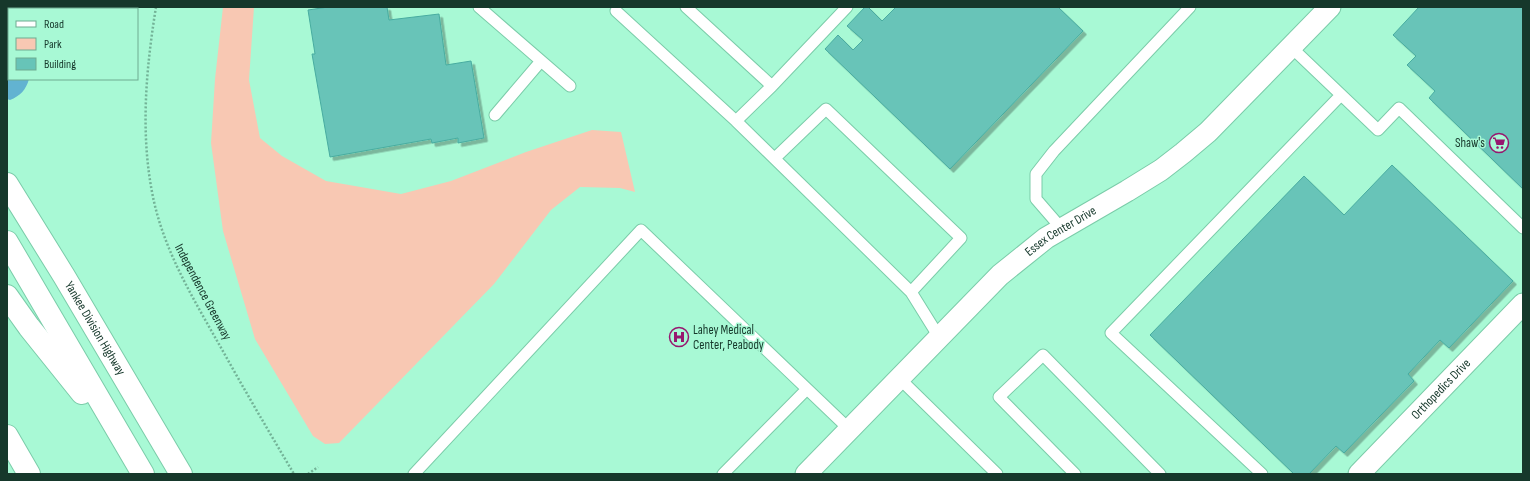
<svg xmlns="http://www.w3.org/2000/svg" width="1530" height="481" font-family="'Sofia Sans Condensed',sans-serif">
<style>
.green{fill:#f8c8b3}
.water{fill:#62b3d1}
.building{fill:#67c4b8;stroke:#48aca0;filter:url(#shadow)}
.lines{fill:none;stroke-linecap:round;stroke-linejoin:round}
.service-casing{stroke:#7bcca9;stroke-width:13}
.minor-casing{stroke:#7bcca9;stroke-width:23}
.tertiary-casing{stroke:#7bcca9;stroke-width:24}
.motorway-casing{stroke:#7bcca9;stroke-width:24}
.path{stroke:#73b397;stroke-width:2.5;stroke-dasharray:2 2;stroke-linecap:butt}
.service{stroke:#fff;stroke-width:11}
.minor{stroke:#fff;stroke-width:21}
.tertiary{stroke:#fff;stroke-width:22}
.motorway{stroke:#fff;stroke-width:22}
.labels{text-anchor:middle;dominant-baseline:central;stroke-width:3;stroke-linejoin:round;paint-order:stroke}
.poi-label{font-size:13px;fill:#16382b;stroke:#a8f9d5;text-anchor:end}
.street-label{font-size:13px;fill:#16382b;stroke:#a8f9d5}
</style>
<defs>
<filter id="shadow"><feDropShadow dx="3.5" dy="3.5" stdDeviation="0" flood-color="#0004"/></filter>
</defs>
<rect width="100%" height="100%" fill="#a8f9d5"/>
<path class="green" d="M223 7H254L249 80 260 138 282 156 326 181 401 194 451 181 526 152 592 130 621 132 635 192 620 188 580 187 551 210 494 284 339 443 325 444 313 436 255 339 223 231 211 143 215 79Z"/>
<path class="water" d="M7 7H42L41 9H9V79H29C26 90 20 96 10 100L7 99Z"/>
<path class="building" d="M328 7H387L389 20 439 14 446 65 471 61 484 138 458 143V138L432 143 431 139 330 157 312 54H315L308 10Z
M865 7H868L882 21 896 7H1058L1083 31 950 169 825 49 838 35 853 50 863 40 847 26Z
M1419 7H1523V189L1429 98 1435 91 1407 65 1416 56 1393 35Z
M1392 165 1513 281 1449 348 1440 340 1408 374 1414 381 1344 453 1336 446 1309 474H1294L1150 335 1304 176 1344 215Z"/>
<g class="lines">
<defs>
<path id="service" d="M479 7 570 86
M686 7 772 86 847 7
M616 11 736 121
M1291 47 1378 130 1399 108 1523 228
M772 86 736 121 911 292 961 238 826 109 775 158
M495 115 541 61
M1062 229 1036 199V174L1054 151 1190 7
M911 292 939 337
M899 378 997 474
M414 474 641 230 849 429
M723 474 807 389
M1075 474 999 397 1043 355 1160 474
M1262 474 1111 333 1341 95"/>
<g id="minor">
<path id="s1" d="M806 474 1000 275 1046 238 1127 191 1161 170 1183 153 1208 132 1330 7"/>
<path id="s2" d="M1359 474 1523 304"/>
</g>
<path id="tertiary" d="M7 436 29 474"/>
<g id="motorway">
<path id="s3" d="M7 184 64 276 181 474"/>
<path d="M7 242 143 474"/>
<path d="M7 296 29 327 82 393"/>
</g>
</defs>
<use href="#service" class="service-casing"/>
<use href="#minor" class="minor-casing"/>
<use href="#tertiary" class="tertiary-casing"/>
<use href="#motorway" class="motorway-casing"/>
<path class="path" d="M156 7C146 69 140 134 153 197 164 251 193 298 220 346 244 389 269 432 294 474
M308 474 318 467"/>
<use href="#service" class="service"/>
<use href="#minor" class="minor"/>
<use href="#tertiary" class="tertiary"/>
<use href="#motorway" class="motorway"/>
</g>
<defs>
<symbol id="supermarket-ring" viewBox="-11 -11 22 22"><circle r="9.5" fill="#a8f9d5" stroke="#97176f" stroke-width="1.5"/><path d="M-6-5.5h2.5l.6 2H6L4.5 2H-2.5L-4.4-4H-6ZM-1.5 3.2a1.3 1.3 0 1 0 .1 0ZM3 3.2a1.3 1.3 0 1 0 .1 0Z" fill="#97176f"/></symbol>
<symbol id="hospital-ring" viewBox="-11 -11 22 22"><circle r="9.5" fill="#a8f9d5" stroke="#97176f" stroke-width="1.5"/><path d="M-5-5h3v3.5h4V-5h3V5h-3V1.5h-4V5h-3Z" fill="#97176f"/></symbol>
</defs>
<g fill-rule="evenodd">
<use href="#supermarket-ring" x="1488" y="132" width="22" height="22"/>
<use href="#hospital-ring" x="668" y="326" width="22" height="22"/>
</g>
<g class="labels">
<g class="poi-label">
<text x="1485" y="143">Shaw's</text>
<text x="693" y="330" text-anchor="start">Lahey Medical<tspan x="693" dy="15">Center, Peabody</tspan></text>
</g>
<g class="street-label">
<text stroke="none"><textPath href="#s1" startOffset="353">Essex Center Drive</textPath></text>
<text transform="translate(203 292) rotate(62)">Independence Greenway</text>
<text stroke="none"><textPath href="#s3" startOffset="169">Yankee Division Highway</textPath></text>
<text stroke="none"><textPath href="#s2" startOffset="118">Orthopedics Drive</textPath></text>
</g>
</g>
<rect width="1530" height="481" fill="none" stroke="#16382b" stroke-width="16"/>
<rect x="8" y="8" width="130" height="72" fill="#a8f9d5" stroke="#6eac91"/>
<rect x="16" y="21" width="20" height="6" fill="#ffffff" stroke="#6eac91"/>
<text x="44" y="28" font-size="12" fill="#16382b">Road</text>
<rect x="16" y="38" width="20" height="12" fill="#f8c8b3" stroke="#6eac91"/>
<text x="44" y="48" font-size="12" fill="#16382b">Park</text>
<rect x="16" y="58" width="20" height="12" fill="#67c4b8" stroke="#6eac91"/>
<text x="44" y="68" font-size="12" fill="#16382b">Building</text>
</svg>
